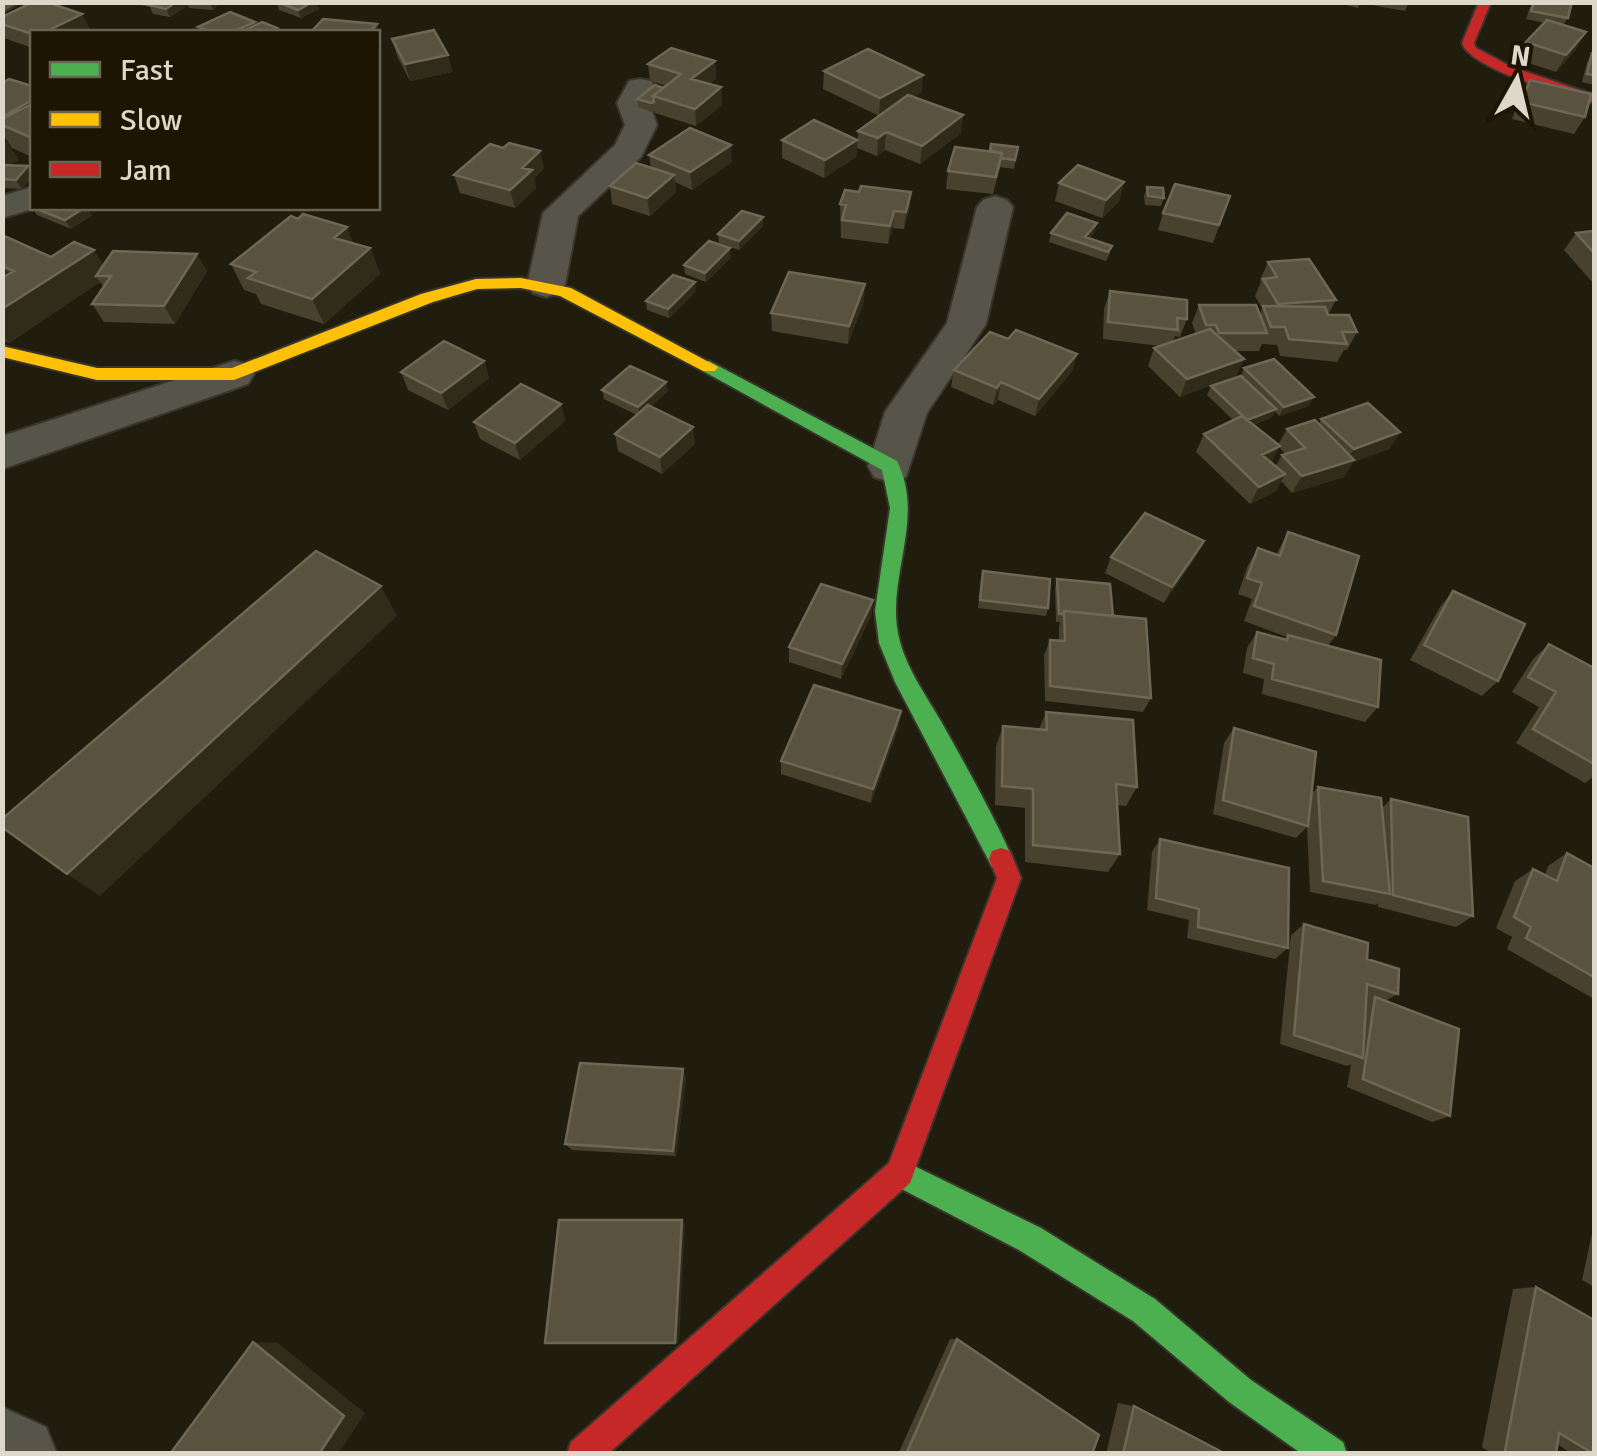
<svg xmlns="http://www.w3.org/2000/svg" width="1597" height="1456" font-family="Signika,sans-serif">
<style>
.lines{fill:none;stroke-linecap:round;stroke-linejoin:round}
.street-casing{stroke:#38352c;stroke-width:4}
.fast-casing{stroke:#38352c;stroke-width:4}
.slow-casing{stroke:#38352c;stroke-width:4}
.jam-casing{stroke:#38352c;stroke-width:4}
.street{fill:#575449;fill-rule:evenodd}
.fast{fill:#4caf50;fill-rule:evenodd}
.slow{fill:#ffc107;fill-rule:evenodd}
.jam{fill:#c62828;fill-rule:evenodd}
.wall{fill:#48412e;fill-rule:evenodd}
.shaded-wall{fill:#312c1a}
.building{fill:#58523f;stroke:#6d6754;stroke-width:2.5}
</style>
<rect width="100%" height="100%" fill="#201c0e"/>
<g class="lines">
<defs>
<path id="street" d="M2 2H20L2 12Z
M640 79 651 81 656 88 649 103 657 125 641 157 578 216 565 285 559 293 546 297 533 293 527 285 543 213 615 145 625 125 617 103 629 81Z
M32 187V208H36L2 218V196Z
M995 196 1007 200 1013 207 986 324 927 413 906 477 890 482 874 477 868 466 885 412 947 323 977 207 983 200Z
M234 361 248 364 254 374 248 384 2 469V436Z
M2 1407 46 1427 57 1454H2Z"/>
<path id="fast" d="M709 361 897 461C927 521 883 581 900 642 908 671 927 697 942 723 967 768 992 812 1013 859L1010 867 1001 870 992 867 895 682 879 643 875 611 890 508 882 470 703 371V363Z
M900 1159 1041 1228 1155 1299 1251 1380 1343 1442 1347 1454H1302L1229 1402 1133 1321 1019 1250 890 1183 886 1173 890 1163Z"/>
<path id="slow" d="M521 278 571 288 718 367 715 371H703L560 296 521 288 477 289 433 302 234 380H97L2 357V346L97 368H232L421 294 476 279Z"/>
<path id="jam" d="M1479 2H1491L1474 43 1476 48 1512 67 1594 95V103C1567 96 1470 69 1462 43Z
M1001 848 1010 851 1021 878 910 1183 608 1454H567L571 1442 889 1163 997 878 989 859 992 851Z"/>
</defs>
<use href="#street" class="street-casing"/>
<use href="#fast" class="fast-casing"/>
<use href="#slow" class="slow-casing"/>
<use href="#jam" class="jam-casing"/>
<use href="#street" class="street"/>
<use href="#fast" class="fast"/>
<use href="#slow" class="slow"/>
<use href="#jam" class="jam"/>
</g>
<path class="wall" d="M123 2H220L213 10 189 8 188 5 170 17 153 14 150 7Z
M276 2H316L319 9 301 18 279 10Z
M1334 2H1409L1405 11 1360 3 1358 8Z
M1532 2H1572L1568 18 1563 25 1576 49 1556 72 1516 59 1526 42 1544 23 1526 19Z
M2 17 91 31 88 32H32V48L4 38 2 35Z
M392 39 448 55 452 72 410 81 397 56Z
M1592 53H1594V85L1582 82 1587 62Z
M715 61 716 79 709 84 721 87 722 105 696 126 655 113V111L652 112 638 107 637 99 666 86 650 81 648 64Z
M824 71 922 92 913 97 961 133 920 164 885 150 877 156 857 148 858 131 879 116 823 89Z
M1530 80 1585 117 1574 134 1512 119 1520 97Z
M2 83 32 86V157L12 148 2 133Z
M2 140 19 160 8 165 28 166 32 173V177L22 189 2 188Z
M782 140H857L856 157 824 178 782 158Z
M1018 147 1014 169 1000 167 993 194 946 189 948 171 990 151Z
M503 148 544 168 534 178 536 188 515 208 460 193 454 175Z
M649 155 732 162 692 190 675 182 676 192 650 216 612 204 610 186 651 168Z
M1059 183 1120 200 1102 218 1055 201Z
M1147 187 1164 198 1161 206 1145 205 1144 196Z
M859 192H911L909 210 904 229 893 228 888 244 841 238 840 204Z
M1230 196 1213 243 1158 230 1163 213Z
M31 207 92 215 71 229 37 215Z
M763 226 739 250 719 243 718 234Z
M1594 231V282H1592L1564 250 1576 233Z
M1095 232 1089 239 1112 246 1109 255 1106 261 1049 242 1051 233Z
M2 235 51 257 104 265 207 271 175 324 104 322 92 304 104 287 100 282 9 343 2 340Z
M353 243 370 248 380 274 324 324 261 304 256 294 244 290 231 264Z
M731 257 706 282 685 274 684 265Z
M1268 262 1336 300 1328 315 1357 332 1347 350H1344L1337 362 1280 356 1277 345 1262 344 1259 351H1235L1244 359 1236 376 1180 397 1148 366 1154 348 1160 346 1103 339 1104 309 1110 291 1187 319 1180 337 1175 336 1173 342 1196 334 1192 323 1199 305 1260 315 1262 308 1255 296 1261 282 1260 280Z
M696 291 669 318 647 310 646 301Z
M864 301 848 344 772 331 771 313Z
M1008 339 1077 354 1072 371 1035 416 998 400 993 405 951 387 954 370Z
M484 361 489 378 448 410 408 390 401 372Z
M1244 368 1309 406 1279 416 1275 411 1271 418 1253 425 1278 445 1287 429 1319 424 1321 419 1400 432 1389 449 1353 462 1344 477 1292 493 1281 481 1276 491 1250 504 1196 452 1204 434 1233 420 1207 395 1211 386 1241 376ZM1279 447 1285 454 1282 455 1276 466 1271 462Z
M602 390 668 391 651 406 695 444 662 474 618 451 615 434 637 415 604 399Z
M561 404 565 421 520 460 480 439 474 422Z
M1288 532 1336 635 1328 646 1378 707 1365 722 1262 694 1264 679 1243 673 1247 648 1257 632 1285 640 1287 637 1244 621 1252 599 1238 594 1248 565 1258 548 1276 555Z
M1111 557H1196L1164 603 1105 573Z
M983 571 1048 608 1046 616 978 608Z
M1057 579 1113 616 1151 698 1143 712 1045 701 1044 655 1050 640 1059 641V627L1060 622H1056L1055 588Z
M1453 591 1498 681 1482 696 1410 660 1440 607Z
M873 600 871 616 841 679 789 662V647Z
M1549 644 1594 668V776L1585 783 1516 743 1539 707 1512 692 1533 659Z
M1046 712 1137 787 1126 806 1117 805 1120 854 1108 872 1025 862V808L995 805 996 746 1003 726 1039 729Z
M899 726 871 803 781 774V761Z
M1234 728 1312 793 1318 787 1382 808 1391 799 1473 916 1456 927 1378 907V903L1376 905 1310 892 1307 827 1296 838 1213 814 1224 743Z
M1160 839 1288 948 1275 959 1187 938 1189 920 1147 910 1152 852Z
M1567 853 1594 868V999L1507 949 1512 937 1496 928 1515 881 1533 869 1545 875 1548 866Z
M1304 924 1367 959 1398 994 1385 1001 1450 1116 1432 1122 1347 1087 1351 1064 1347 1066 1280 1044 1291 935Z
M686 1077 676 1156 572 1150 565 1144Z
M1594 1224V1287L1582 1280Z
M1536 1287 1594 1454H1572L1557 1444 1556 1454H1492L1482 1447 1513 1289Z
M950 1339H957L1092 1454H898Z
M1118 1403 1134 1406 1226 1454H1106Z"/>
<path class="shaded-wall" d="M176 2H187L188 5 170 17 166 9Z
M209 2H220L213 10Z
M312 2H316L319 9 301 18 298 10Z
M82 14 91 31 88 32H45Z
M255 22 259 31 255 32H233Z
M377 24 382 41 378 47V32H370Z
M1586 32 1576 49 1556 72 1566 55Z
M448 55 452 72 410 81 405 64Z
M715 61 716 79 693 96 691 79Z
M923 75 922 92 879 116 880 98Z
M721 87 722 105 696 126 695 109Z
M32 100V123L15 131 6 115Z
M963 115 961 133 920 164 922 146Z
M886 132 885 150 877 156 878 138Z
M857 140 856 157 824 178 825 160Z
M7 142 19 160 2 168V144Z
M731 145 732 162 692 190 690 172Z
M540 151 544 168 534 178 536 188 515 208 510 190 522 168Z
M28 166 32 173V177L22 189 16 180Z
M674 175 676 192 650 216 647 198Z
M1124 182 1120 200 1102 218 1106 200Z
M911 192 909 210 904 229 906 212Z
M84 208H87L92 215 71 229 65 220Z
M894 211 893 228 888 244 890 226Z
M763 217V226L739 250V241Z
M1097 223 1095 232 1085 244V237Z
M347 227 357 253 334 238Z
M370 248 380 274 324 324 312 299Z
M730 248 731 257 706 282 705 273Z
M94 250 110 276H96L100 282 9 343 2 335V309Z
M197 254 207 271 175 324 164 306Z
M4 267 23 293 2 306V268Z
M695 282 696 291 669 318 668 309Z
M865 284 864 301 848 344 849 326Z
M1077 354 1072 371 1035 416 1039 399Z
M1244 359 1236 376 1180 397 1187 379Z
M484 361 489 378 448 410 441 393Z
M666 382 668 391 640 416 638 407Z
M1001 382 998 400 993 405 997 388Z
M1314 397 1309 406 1279 416 1284 407Z
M561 404 565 421 520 460 515 443Z
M1276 409 1271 418 1242 429 1246 420Z
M693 427 695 444 662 474 660 457Z
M1400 432 1389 449 1353 462 1344 477 1292 493 1302 476 1345 463 1354 449Z
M1280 446 1271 463 1262 455Z
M1285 474 1276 491 1250 504 1259 487Z
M1204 541 1196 557 1164 603 1172 587Z
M381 586 397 616 100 896 67 874Z
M873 600 871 616 841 679 842 664Z
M901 711 899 726 871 803 873 789Z
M683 1069 686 1077 676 1156 673 1151Z
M682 1220 685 1224 679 1343H675Z
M253 1342 278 1343 365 1413 338 1454H319Z"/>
<path class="building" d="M33 2H47L82 14 45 32H32V34L2 24V17Z
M153 2H176L166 9 149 5Z
M278 2H312L298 10Z
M1534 2H1572L1568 18 1531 11Z
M230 12 255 22 233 32H211L198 27Z
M323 19 377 24 370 32H311Z
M1547 20 1586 32 1566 55 1526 42Z
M262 22 277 28 268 32H241Z
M434 30 448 55 405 64 392 39Z
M671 48 715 61 691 79 721 87 695 109 653 96 681 74 648 64Z
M868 49 923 75 880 98 824 71Z
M1592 53H1594V75L1587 74Z
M9 79 32 86V100L6 115H2V83Z
M1530 80 1591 94 1585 117 1522 102Z
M655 85 663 88 653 96 654 102 651 103 637 99Z
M908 95 963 115 922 146 886 132 878 138 858 131Z
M32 104V138L2 125V119Z
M814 120 857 140 825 160 782 140Z
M690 128 731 145 690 172 649 155Z
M509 143 540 151 522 168 532 170 510 190 454 175 490 144 503 148Z
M991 144 1018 147 1015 160 1001 158 1002 153 990 151Z
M955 147 1002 153 996 177 948 171Z
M636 163 674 175 647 198 610 186Z
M2 165 28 166 16 180 2 179Z
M1078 165 1124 182 1106 200 1059 183Z
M1175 184 1230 196 1219 225 1163 213Z
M861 186 911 192 906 212 894 211 890 226 842 220 846 205 840 204 845 190 859 192Z
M1147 187 1163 188 1164 198 1148 196Z
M34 208H84L65 220Z
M742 211 763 217 739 241 718 234Z
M1067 213 1097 223 1085 237 1112 246 1108 252 1051 233Z
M303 214 347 227 334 238 370 248 312 299 248 278 256 272 231 264 291 216 298 219Z
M1594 231V253L1576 233Z
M2 235 51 257 74 242 94 250 2 309V278L14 271 4 267 2 268Z
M709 241 730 248 705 273 684 265Z
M113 251 197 254 164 306 92 304 111 276H96Z
M1309 259 1336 300 1278 304 1263 279 1277 277 1268 262Z
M789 272 865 284 849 326 771 313Z
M673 275 695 282 668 309 646 301Z
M1110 291 1187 300V319L1177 318 1178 330 1108 322Z
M1199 305H1256L1267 333H1219L1216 325H1206Z
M1263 306 1325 307 1328 315H1349L1357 332H1342L1347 344 1289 339 1285 327H1271Z
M1210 329 1244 359 1187 379 1154 348Z
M1016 330 1077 354 1039 399 1001 382 997 388 954 370 990 332 1008 339Z
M444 341 484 361 441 393 401 372Z
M1274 359 1314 397 1284 407 1244 368Z
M630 366 666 382 638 407 602 390Z
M1241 376 1276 409 1247 420 1211 386Z
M521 384 561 404 515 443 474 422Z
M1368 403 1400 432 1354 449 1321 419Z
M648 405 693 427 660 457 615 434Z
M1242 416 1280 446 1262 455 1285 474 1259 487 1204 434Z
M1315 420 1354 460 1302 476 1282 455 1305 448 1287 429Z
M1145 513 1204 541 1172 587 1111 557Z
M1288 532 1359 556 1336 635 1254 606 1262 583 1247 578 1258 548 1280 556Z
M316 551 381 586 67 874 2 827V819Z
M983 571 1050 579 1048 608 980 600Z
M1057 579 1110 584 1113 616 1064 611 1063 614H1059Z
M821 584 873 600 842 664 789 647Z
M1453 591 1525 624 1498 681 1424 645Z
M1064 611 1146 619 1151 698 1050 686V640L1065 641Z
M1257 632 1287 640 1288 635 1381 660 1378 707 1272 679 1274 664 1253 658Z
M1549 644 1594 668V764L1533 729 1556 692 1528 677Z
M814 685 901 711 873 789 781 761Z
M1046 712 1133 720 1137 787 1116 784 1120 854 1033 845V789L1002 786 1003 726 1047 730Z
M1234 728 1316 752 1308 826 1223 800Z
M1318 787 1381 798 1390 894 1323 881Z
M1391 799 1468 817 1473 916 1393 895Z
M1160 839 1289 868 1288 948 1198 927 1199 909 1156 898Z
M1567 853 1594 868V977L1526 938 1531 927 1514 917 1533 869 1557 881Z
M1304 924 1368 943 1367 959 1399 969 1398 994 1367 984 1363 1058 1294 1035Z
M1375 997 1459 1029 1450 1116 1363 1079Z
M580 1063 683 1069 673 1151 565 1144Z
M559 1220H682L675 1343H545Z
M1536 1287 1594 1320V1454L1559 1433 1556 1454H1510L1505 1451Z
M957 1339 1099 1435 1092 1454H906Z
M253 1342 344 1416 319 1454H170Z
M1134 1406 1226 1454H1123Z"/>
<rect width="1597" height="1456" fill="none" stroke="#ddd8ca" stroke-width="10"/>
<rect x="30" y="30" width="350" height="180" fill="#1d1501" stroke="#6a6351" stroke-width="2.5"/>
<rect x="50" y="62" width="50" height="15" fill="#4caf50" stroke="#6a6351" stroke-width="2.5"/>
<text x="120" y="80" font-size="30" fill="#ddd8ca">Fast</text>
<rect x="50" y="112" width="50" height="15" fill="#ffc107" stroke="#6a6351" stroke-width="2.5"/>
<text x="120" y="130" font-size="30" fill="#ddd8ca">Slow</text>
<rect x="50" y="162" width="50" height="15" fill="#c62828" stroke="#6a6351" stroke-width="2.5"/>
<text x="120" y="180" font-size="30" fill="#ddd8ca">Jam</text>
<g transform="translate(1517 80) rotate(8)" stroke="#1d1501" stroke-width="8" paint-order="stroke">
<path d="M0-8L18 38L0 25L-18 38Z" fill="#ddd8ca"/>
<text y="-15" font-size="28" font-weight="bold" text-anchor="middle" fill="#ddd8ca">N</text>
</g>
</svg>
